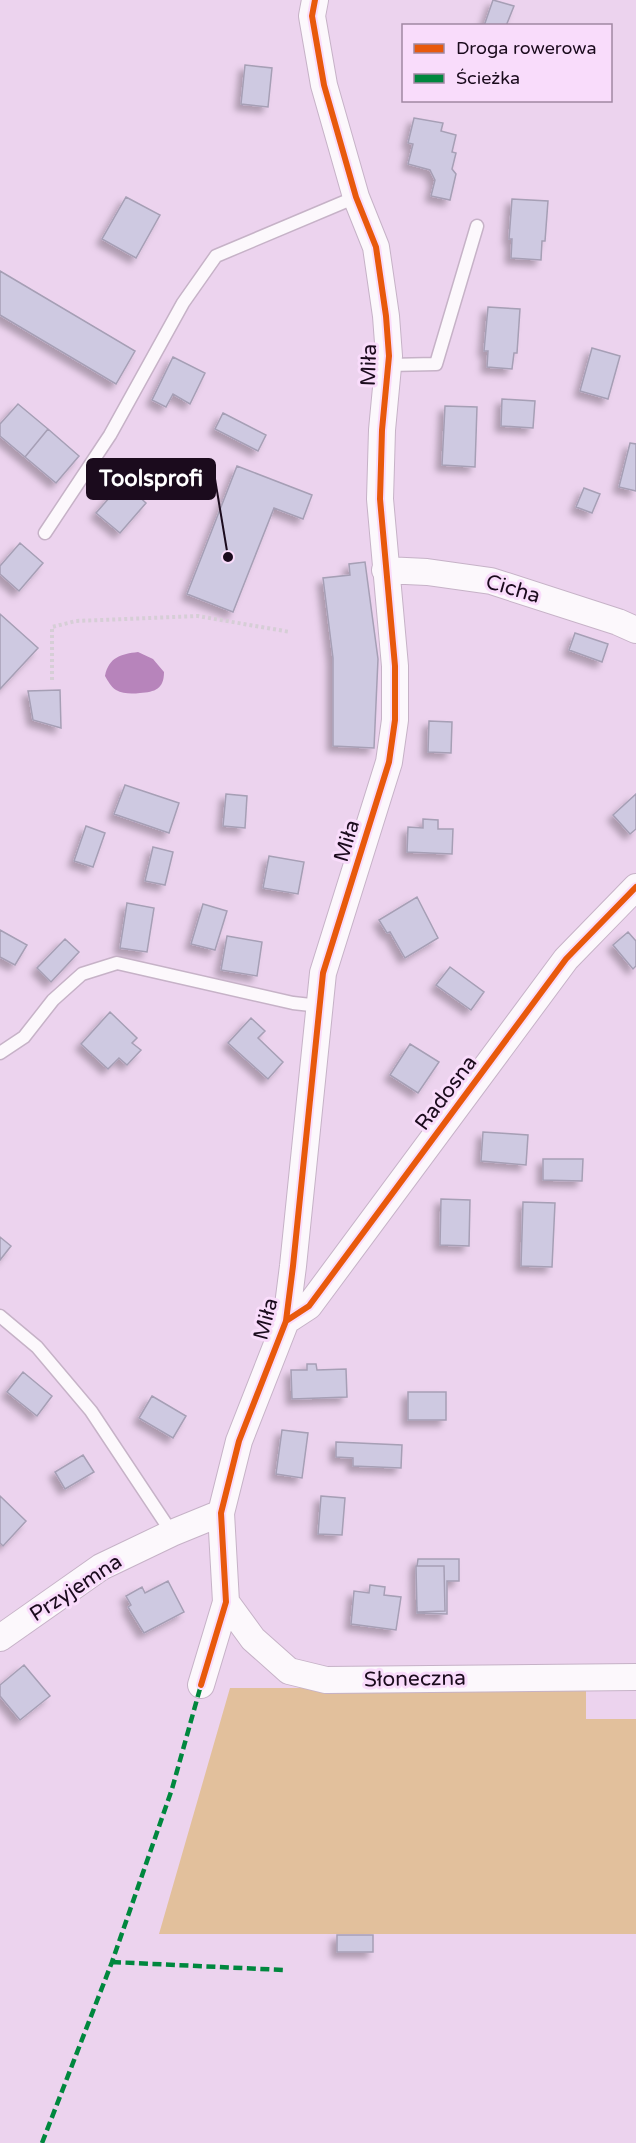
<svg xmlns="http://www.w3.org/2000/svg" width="636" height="2143" font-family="'Varela Round',sans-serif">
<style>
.green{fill:#e2c09c}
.water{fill:#b784bb}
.building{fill:#cec9e1;stroke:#a69fb5;stroke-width:1.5;filter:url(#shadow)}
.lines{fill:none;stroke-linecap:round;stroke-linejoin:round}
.service-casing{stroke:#c6b2c7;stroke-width:15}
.minor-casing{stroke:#c6b2c7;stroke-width:28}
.path{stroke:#d6ced6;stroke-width:4;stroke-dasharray:3 3;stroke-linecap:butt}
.service{stroke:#fcf8fc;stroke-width:12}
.minor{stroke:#fcf8fc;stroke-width:26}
.quiet{stroke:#00873e;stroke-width:4.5;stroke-dasharray:9 4.5;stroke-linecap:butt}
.cycleway-casing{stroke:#f9dcfb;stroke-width:10}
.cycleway{stroke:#e8590c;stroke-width:6}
.labels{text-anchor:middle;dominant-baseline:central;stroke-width:6;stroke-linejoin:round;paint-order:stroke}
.street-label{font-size:21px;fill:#1b0b1d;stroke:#f9dcfb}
.leader{fill:none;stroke:#1b0b1d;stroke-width:2}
.callout-dot{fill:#1b0b1d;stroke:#f9dcfb;stroke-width:2}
.callout{fill:#1b0b1d;stroke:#1b0b1d;stroke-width:2}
.callout-label{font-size:22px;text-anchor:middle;font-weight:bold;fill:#fff}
</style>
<defs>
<filter id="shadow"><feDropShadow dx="-5.5" dy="5.5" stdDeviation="3" flood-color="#0004"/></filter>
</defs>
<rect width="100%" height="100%" fill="#ecd3ee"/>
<path class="green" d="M230 1688H586V1719H636V1934H159Z"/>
<path class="water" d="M138 652 153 659 164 672C164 689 155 692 140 693 132 694 123 694 116 690 111 687 108 681 105 676 109 657 121 654 138 652Z"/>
<path class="building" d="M493 0 514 6 506 26H484Z
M245 65 272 68 268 107 241 104Z
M414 118 443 123 441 131 456 135 452 152 456 153 452 169 456 174 450 200 431 196 435 180 430 170 408 164 413 144 408 143Z
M126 197 160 215 136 258 102 239Z
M512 199 548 201 545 241H542L541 260 511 258 512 239H509Z
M0 271 135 351 116 384 0 315Z
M488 307 520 309 517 353H514L512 369 487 367 488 351H484Z
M592 348 620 356 608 399 580 391Z
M173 357 205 373 190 404 173 394 166 407 152 400Z
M502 399 535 401 533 428 501 426Z
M18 404 48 429 25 457 0 436V424Z
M445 406 477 407 475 467 442 465Z
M223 413 266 435 258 451 215 429Z
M48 429 79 456 56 483 25 457Z
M630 443 636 444V491L619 487Z
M237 466 312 495 303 519 274 508 233 612 187 594Z
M123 482 146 503 120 533 96 513Z
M584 488 600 494 592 513 576 507Z
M20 543 43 563 19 591 0 574V566Z
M365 562 378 659 374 748 333 746V658L323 578 350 575 349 564Z
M0 614 38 648 0 689Z
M575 633 608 644 602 662 569 650Z
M60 690 61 728 33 720 28 691Z
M429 721 452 722 451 753 428 752Z
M125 785 179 803 169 833 114 814Z
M226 794 247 796 245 828 223 826Z
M636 794V829L630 834 613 815Z
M423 819 438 820V829H453L452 854 407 852 408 827 423 828Z
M86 826 105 833 93 867 74 861Z
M153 847 173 852 165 885 145 881Z
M269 856 304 862 298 894 263 888Z
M417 897 438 938 405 958 390 932 387 933 379 920Z
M127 903 154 908 147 952 120 948Z
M203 904 227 911 215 950 191 944Z
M0 930 27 945 15 965 0 957Z
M628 932 636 941V966L633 969 613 945Z
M227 936 262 942 257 976 221 970Z
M65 939 79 952 51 982 37 968Z
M450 967 484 992 471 1010 436 985Z
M110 1012 137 1038 132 1043 141 1050 127 1065 119 1058 108 1069 81 1044Z
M251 1018 265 1031 258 1038 283 1062 268 1079 228 1043Z
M410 1044 439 1062 418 1093 390 1075Z
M483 1132 528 1135 526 1165 481 1161Z
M543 1159H583L582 1181 543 1180Z
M441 1199 470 1200 469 1246 440 1245Z
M523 1202 555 1203 552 1267 521 1266Z
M0 1237 11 1246 0 1260Z
M307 1364H316L317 1370 346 1369 347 1397 292 1399 291 1370H307Z
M23 1372 52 1396 37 1416 7 1392Z
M408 1392H446V1420H408Z
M152 1396 186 1416 173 1438 139 1418Z
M282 1430 308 1433 302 1478 276 1474Z
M336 1442 402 1445 401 1468 353 1466V1458L336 1457Z
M83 1455 94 1472 65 1489 55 1472Z
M0 1496 26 1521 3 1546 0 1543Z
M321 1496 345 1498 342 1535 318 1534Z
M418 1559H459V1581H447V1614L417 1613V1607V1612L445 1611 444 1566H417Z
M416 1566H444L445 1611 417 1612Z
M168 1581 184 1612 144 1633 128 1607 131 1605 126 1596 142 1587 145 1593Z
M370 1585 385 1587 384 1595 401 1597 396 1630 351 1624 354 1591 369 1593Z
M24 1665 50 1696 20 1720 0 1696V1685Z
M337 1935H373V1952H337Z"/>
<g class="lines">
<defs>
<path id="service" d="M388 365 436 364 477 226
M45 533 110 435 183 303 216 256 356 197
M0 1053 24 1037 53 1000 82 974 117 963 293 1003 320 1006
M0 1316 37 1347 91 1411 172 1533"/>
<path id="minor" d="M385 570 427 572 491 581 618 622 636 630
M286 1321 309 1306 566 959 636 887
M226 1602 253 1639 289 1671 326 1680 636 1677
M0 1638 101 1567 172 1533 221 1513
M201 1685 226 1602 221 1513 239 1441 286 1321 293 1266 323 973 389 762 395 720V666L380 499 382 430 389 356 386 316 376 247 356 197 324 85 312 16 315 0"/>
</defs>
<use href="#service" class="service-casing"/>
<use href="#minor" class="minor-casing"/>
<path class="path" d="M52 680V627L76 621 198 616 290 632"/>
<use href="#service" class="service"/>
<use href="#minor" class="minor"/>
<path class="quiet" d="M112 1962 284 1970
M42 2143 112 1962 172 1789 201 1685"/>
<defs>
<path id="cycleway" d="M286 1321 309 1306 566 959 636 887
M201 1685 226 1602 221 1513 239 1441 286 1321 293 1266 323 973 389 762 395 720V666L380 499 382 430 389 356 386 316 376 247 356 197 324 85 312 16 315 0"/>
</defs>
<use href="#cycleway" class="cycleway-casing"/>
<use href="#cycleway" class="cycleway"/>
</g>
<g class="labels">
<g class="street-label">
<text transform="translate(369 365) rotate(-88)">Miła</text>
<text transform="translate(513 589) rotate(16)">Cicha</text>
<text transform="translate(347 841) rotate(-73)">Miła</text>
<text transform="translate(446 1093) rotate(-53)">Radosna</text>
<text transform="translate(266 1319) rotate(-75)">Miła</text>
<text transform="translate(76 1588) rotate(-33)">Przyjemna</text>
<text transform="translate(415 1679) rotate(-1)">Słoneczna</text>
</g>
</g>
<path class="leader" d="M228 557L215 479"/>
<circle class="callout-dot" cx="228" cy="557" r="6"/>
<rect class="callout" x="87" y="459" width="128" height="40" rx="6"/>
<g class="callout-label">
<text x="151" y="486">Toolsprofi</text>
</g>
<rect x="402" y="24" width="210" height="78" fill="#f9dcfb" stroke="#a088a2" stroke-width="1.5"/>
<rect x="414" y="44" width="30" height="9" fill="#e8590c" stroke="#a088a2" stroke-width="1.5"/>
<text x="456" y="54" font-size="18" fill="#1b0b1d">Droga rowerowa</text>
<rect x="414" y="74" width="30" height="9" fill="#00873e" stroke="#a088a2" stroke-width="1.5"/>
<text x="456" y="84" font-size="18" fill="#1b0b1d">Ścieżka</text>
</svg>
